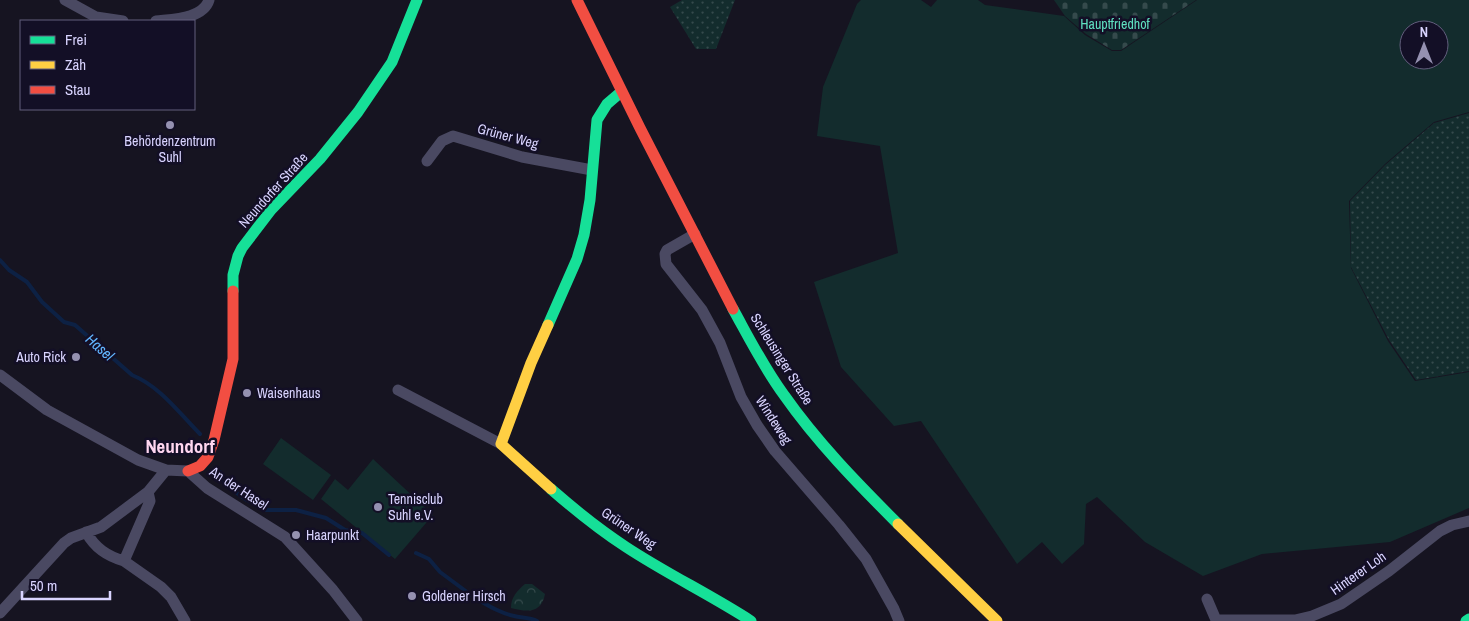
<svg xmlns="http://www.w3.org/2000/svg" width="1469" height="621" font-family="'Archivo Narrow',sans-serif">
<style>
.grass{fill:url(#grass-dots)}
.cemetery{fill:url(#cemetery-stones)}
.park{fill:url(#park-crowns)}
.garden{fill:#132c2d;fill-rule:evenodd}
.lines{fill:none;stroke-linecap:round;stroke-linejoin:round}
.stream{stroke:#0d2144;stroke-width:4}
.street{stroke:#4a4962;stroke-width:11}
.fast{stroke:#16e098;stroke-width:11}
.slow{stroke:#ffcf43;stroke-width:11}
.jam{stroke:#f24e42;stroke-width:11}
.poi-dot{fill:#9591b1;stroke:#130f26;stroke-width:2}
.labels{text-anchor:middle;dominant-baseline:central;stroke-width:5;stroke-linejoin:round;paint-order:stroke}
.park-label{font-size:14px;fill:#5fe0c0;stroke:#130f26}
.street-label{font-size:14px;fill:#d9d4ff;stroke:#130f26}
.poi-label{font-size:14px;fill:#d9d4ff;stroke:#130f26;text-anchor:start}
.water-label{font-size:15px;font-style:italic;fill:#62b6ff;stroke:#130f26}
.district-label{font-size:19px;font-weight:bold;fill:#ffd6f0;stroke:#130f26}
</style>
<defs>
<pattern id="grass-dots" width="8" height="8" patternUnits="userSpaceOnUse" patternTransform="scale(1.25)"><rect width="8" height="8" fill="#132c2d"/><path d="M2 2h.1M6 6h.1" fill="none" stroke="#354a4c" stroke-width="1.8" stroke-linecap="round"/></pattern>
<pattern id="cemetery-stones" width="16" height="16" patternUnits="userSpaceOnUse" patternTransform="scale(1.25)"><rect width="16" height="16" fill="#132c2d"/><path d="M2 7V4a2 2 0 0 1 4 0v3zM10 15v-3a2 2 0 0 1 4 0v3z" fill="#354a4c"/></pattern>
<pattern id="park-crowns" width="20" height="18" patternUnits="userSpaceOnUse" patternTransform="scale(1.25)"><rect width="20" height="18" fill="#132c2d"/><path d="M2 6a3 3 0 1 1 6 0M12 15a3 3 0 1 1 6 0" fill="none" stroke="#354a4c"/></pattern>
</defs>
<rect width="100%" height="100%" fill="#161421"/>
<path class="grass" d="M682 0H735L716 49H696L670 7Z
M1469 113V371L1416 380 1389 340 1351 267 1350 201 1385 165 1434 123Z"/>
<path class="cemetery" d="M1054 0H1196L1121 50H1112L1086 34 1065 16Z"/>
<path class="park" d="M525 584H532L545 594C541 614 527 612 511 608 511 597 517 591 525 584Z"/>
<path class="garden" d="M861 0H921L931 7 937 0H978L985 5 1064 16 1085 35 1112 51H1121L1197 0H1469V112L1434 122 1385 164 1349 201 1351 268 1388 341 1415 381 1469 372V508L1390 542 1262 554 1203 576 1145 542 1097 497 1086 504 1084 544 1062 564 1042 542 1017 564 921 421 894 426 841 367 814 282 898 253 880 146 817 136 823 87 857 4ZM1409 30H1439V60H1409Z
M281 438 331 475 313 500 263 464Z
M373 459 433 515 395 559 321 499 335 479 348 490Z"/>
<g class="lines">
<path class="stream" d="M0 260 9 270 27 282 42 302 64 322 75 325 132 375C161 387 179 413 200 434
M220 472 226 485 245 499 266 510H296L326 518 345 530 362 533 389 555
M416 553 429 559 440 572 471 595
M477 599C489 606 500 613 514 616 521 618 530 617 537 621"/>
<path class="street" d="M65 0 96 17 123 21
M156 21C172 19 203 19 209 0
M427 161 442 141 453 136 522 157 592 170
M695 234 667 250 665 254 666 264 702 310 720 343 741 397 757 425 775 451 839 525 866 559 894 609 899 621
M0 375 47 410 138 460 166 470 188 471 207 488 285 537 333 590 357 621
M398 390 501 444
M86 532C95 548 107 556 124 561L150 501 148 492
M124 561 161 587 171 597 185 621
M1207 599 1216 620H1295L1312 616 1341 604 1389 571 1440 531 1452 525 1469 521
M0 613 64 543 71 538 101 527 148 492 166 470"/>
<path class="fast" d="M233 291V275L238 256 242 248 271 210 320 159 358 112 392 62 417 0
M733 309C749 338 764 368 784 395 817 442 857 483 898 524
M548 325 577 259 584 235 590 200 597 120 607 104 621 92
M551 489C575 510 600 530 626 547 667 574 711 595 751 621
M1466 621 1469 619"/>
<path class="slow" d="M548 325 531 363 501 444 551 489
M898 524 997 621"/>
<path class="jam" d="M577 0 640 128 733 309
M188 471 200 466 208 457 214 440 233 359V291"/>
</g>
<g class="poi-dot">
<circle cx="170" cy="125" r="5"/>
<circle cx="76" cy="357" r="5"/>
<circle cx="247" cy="393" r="5"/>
<circle cx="378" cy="507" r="5"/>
<circle cx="296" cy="535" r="5"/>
<circle cx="412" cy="596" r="5"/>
</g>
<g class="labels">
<g class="park-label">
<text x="1115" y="24">Hauptfriedhof</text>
</g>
<g class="street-label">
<text transform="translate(508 136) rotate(15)">Grüner Weg</text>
<text transform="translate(273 190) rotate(-48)">Neundorfer Straße</text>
<text transform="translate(782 359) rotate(58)">Schleusinger Straße</text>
<text transform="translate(774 420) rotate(57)">Windeweg</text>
<text transform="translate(239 488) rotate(33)">An der Hasel</text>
<text transform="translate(629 528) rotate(34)">Grüner Weg</text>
<text transform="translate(1358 573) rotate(-35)">Hinterer Loh</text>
</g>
<g class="poi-label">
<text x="170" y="141" text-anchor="middle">Behördenzentrum<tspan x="170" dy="16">Suhl</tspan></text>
<text x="66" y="357" text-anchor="end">Auto Rick</text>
<text x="257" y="393">Waisenhaus</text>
<text x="388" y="499">Tennisclub<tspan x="388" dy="16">Suhl e.V.</tspan></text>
<text x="306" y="535">Haarpunkt</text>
<text x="422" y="596">Goldener Hirsch</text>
</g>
<g class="water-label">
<text transform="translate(100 347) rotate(41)">Hasel</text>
</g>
<g class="district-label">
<text x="180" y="446">Neundorf</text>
</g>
</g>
<rect x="20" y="20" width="175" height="90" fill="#130f26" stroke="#625e7d"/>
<rect x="30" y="36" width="25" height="8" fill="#16e098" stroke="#625e7d"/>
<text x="65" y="45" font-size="15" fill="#d9d4ff">Frei</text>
<rect x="30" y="61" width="25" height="8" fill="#ffcf43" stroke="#625e7d"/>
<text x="65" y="70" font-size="15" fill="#d9d4ff">Zäh</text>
<rect x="30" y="86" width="25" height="8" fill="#f24e42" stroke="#625e7d"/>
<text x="65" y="95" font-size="15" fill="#d9d4ff">Stau</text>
<g transform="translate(1424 45)"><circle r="24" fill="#130f26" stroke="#625e7d"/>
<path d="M0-4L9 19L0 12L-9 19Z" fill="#9591b1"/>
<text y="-8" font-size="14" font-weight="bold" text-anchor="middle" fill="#d9d4ff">N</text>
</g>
<path d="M22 591v8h88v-8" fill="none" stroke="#d9d4ff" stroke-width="2.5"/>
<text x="30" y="591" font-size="15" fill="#d9d4ff" stroke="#130f26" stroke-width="4" paint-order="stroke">50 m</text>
</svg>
